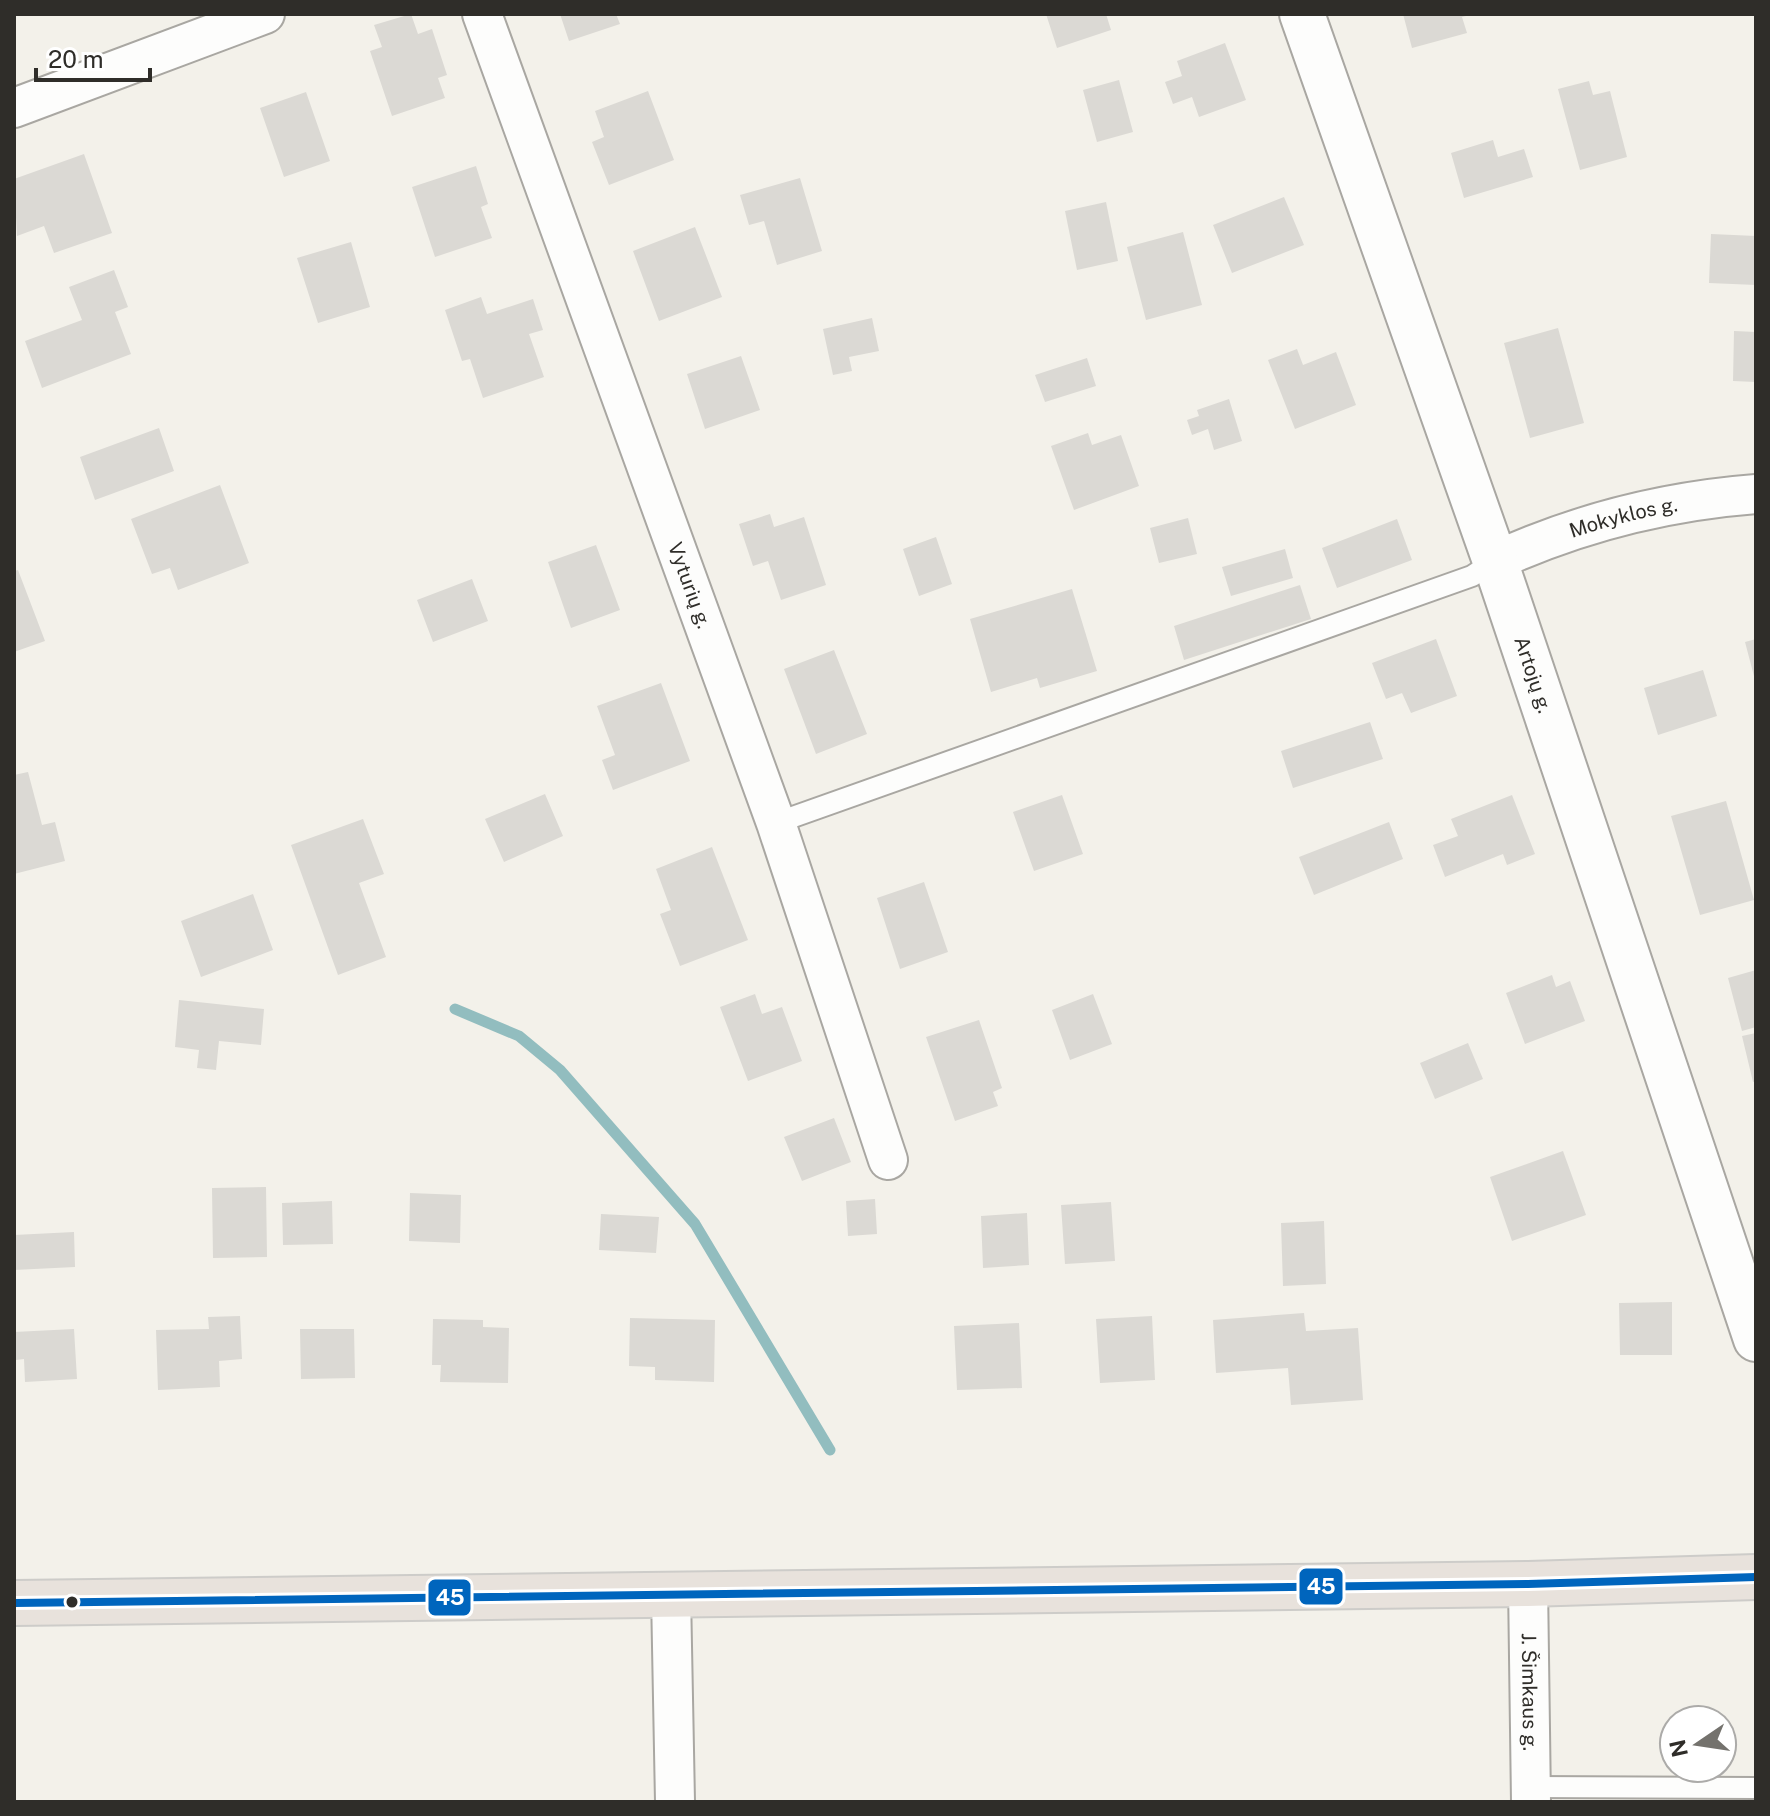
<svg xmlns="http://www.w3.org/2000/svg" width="1770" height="1816" font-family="'Public Sans',sans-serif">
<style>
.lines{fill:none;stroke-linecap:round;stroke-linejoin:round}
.stream{stroke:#92bdbf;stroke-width:11}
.building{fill:#dbd9d4}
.service-casing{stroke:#a9a7a2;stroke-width:24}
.minor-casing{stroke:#a9a7a2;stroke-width:42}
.secondary-casing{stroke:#a9a7a2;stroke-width:48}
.primary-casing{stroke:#cdccc9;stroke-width:48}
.service{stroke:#fdfdfc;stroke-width:20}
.minor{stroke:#fdfdfc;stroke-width:38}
.secondary{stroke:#fdfdfc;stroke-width:44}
.primary{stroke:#e8e2dc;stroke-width:44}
.bus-1-casing{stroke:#fff;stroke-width:14}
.bus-1{stroke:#0065bd;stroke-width:8}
.bus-dot{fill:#2f2d29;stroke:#fff;stroke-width:3}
.labels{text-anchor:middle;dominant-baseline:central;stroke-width:7;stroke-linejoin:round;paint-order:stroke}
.street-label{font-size:20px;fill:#2f2d29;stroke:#fff}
.line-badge{stroke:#fff;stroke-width:3}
.badge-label{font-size:22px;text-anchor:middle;font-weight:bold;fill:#fff}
</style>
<rect width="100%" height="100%" fill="#f3f1ea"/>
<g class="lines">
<path class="stream" d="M455 1009 519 1036 560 1070 695 1224 830 1450"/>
</g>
<path class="building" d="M411 14 418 34 432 29 447 75 438 78 445 98 392 116 370 51 382 47 374 25Z
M560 14H616L620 24 569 41Z
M1046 14H1106L1111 30 1057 48Z
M1403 14H1469L1470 15 1462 17 1467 33 1412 48Z
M1225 43 1246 100 1199 117 1192 97 1173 104 1165 82 1182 76 1177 61Z
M1119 80 1133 132 1097 142 1083 90Z
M1589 81 1593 95 1610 91 1627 157 1580 170 1558 89Z
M648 91 674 160 609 185 592 142 604 137 595 111Z
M306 92 330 161 284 177 260 108Z
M1493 140 1498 157 1524 149 1533 177 1464 198 1451 153Z
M84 154 112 233 54 253 44 226 17 236 14 179Z
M476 166 488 204 481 207 492 238 435 257 412 187Z
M800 178 822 251 777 265 764 221 749 225 740 195Z
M1284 197 1304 245 1232 273 1213 225Z
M1106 202 1118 261 1077 270 1065 211Z
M695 227 722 297 659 321 633 251Z
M1183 232 1202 305 1146 320 1127 247Z
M1711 234 1756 236V285L1709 283Z
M351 242 370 307 318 323 297 258Z
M114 270 128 307 115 312 131 354 42 388 25 341 82 320 69 287Z
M481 297 487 314 533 299 543 330 529 334 544 377 483 398 470 359 462 361 445 310Z
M872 318 879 351 849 357 852 371 833 375 823 329Z
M1558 328 1584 423 1530 438 1504 343Z
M1734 331 1756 332V382L1733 381Z
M1297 349 1303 365 1336 352 1356 405 1295 429 1268 360Z
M741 356 760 410 705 429 687 374Z
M1087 358 1096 386 1045 402 1035 375Z
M1229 399 1242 441 1214 450 1208 429 1192 435 1187 420 1199 416 1197 410Z
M159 428 174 471 95 500 80 457Z
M1088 433 1092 445 1121 435 1139 486 1074 510 1051 446Z
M220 485 249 563 178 590 170 568 152 574 131 519Z
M770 514 774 527 804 517 826 585 781 600 768 561 753 566 739 524Z
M1188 518 1197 554 1159 563 1150 528Z
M1397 519 1412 560 1337 588 1322 548Z
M936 537 952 584 919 596 903 549Z
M596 545 620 610 571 628 548 562Z
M1285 549 1293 578 1231 596 1222 567Z
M18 570 45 641 14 652V571Z
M472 579 488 621 433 642 417 600Z
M1300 585 1311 619 1184 660 1174 626Z
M1072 589 1097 671 1040 688 1037 678 991 692 970 619Z
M1436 639 1457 696 1411 713 1402 693 1386 699 1372 663Z
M1756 639V679L1755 680 1745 642Z
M834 650 867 734 816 754 784 669Z
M1703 670 1717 716 1658 735 1644 688Z
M661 683 690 761 613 790 602 760 615 755 597 706Z
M1370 722 1383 759 1293 788 1281 751Z
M28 772 42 825 55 822 65 861 14 874V775Z
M545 794 563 836 504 862 485 819Z
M1062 795 1083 854 1034 871 1013 812Z
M1512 795 1535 854 1507 865 1503 854 1445 877 1433 845 1458 836 1451 819Z
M1726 801 1754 900 1700 915 1671 816Z
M363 819 384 874 359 883 386 957 338 975 291 845Z
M1389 822 1403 859 1314 895 1299 857Z
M712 847 748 940 680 966 660 914 671 910 656 869Z
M924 882 948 952 900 969 877 898Z
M253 894 273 950 201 977 181 921Z
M1756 970V1027L1742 1031 1728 978Z
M1552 975 1556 987 1570 981 1585 1021 1525 1044 1506 993Z
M755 994 762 1014 782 1007 802 1061 748 1081 720 1007Z
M1093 994 1112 1044 1070 1060 1052 1010Z
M179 1000 264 1009 261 1045 219 1041 216 1070 197 1068 199 1050 175 1047Z
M979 1020 1002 1088 993 1092 998 1106 955 1121 926 1037Z
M1756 1033V1081L1753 1082 1742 1036Z
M1468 1043 1483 1079 1435 1099 1420 1063Z
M834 1118 851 1162 802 1181 784 1137Z
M1563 1151 1586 1215 1512 1241 1490 1177Z
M266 1187 267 1257 213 1258 212 1188Z
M410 1193 461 1195 460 1243 409 1241Z
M875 1199 877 1234 848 1236 846 1201Z
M332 1201 333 1244 283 1245 282 1203Z
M1111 1202 1115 1261 1065 1264 1061 1205Z
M1027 1213 1029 1265 983 1268 981 1216Z
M601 1214 659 1217 656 1253 599 1250Z
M1324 1221 1326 1284 1283 1286 1281 1223Z
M74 1232 75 1267 14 1270V1235Z
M1672 1302V1355H1620L1619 1303Z
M1304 1313 1306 1331 1358 1328 1363 1400 1291 1405 1288 1368 1216 1373 1213 1320Z
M240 1316 242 1359 219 1361 220 1387 158 1390 156 1330 209 1329 208 1317Z
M1152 1316 1155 1380 1100 1383 1096 1319Z
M630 1318 715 1320 714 1382 655 1380V1367L629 1366Z
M433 1319 483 1320V1327L509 1328 508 1383 440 1382 441 1365H432Z
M1019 1323 1022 1388 957 1390 954 1326Z
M74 1329 77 1379 25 1382 24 1359 16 1360 14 1332Z
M300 1329H354L355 1378 301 1379Z"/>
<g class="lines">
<defs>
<path id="service" d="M776 823 1472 576 1495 561
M1530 1787 1756 1788"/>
<g id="minor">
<path id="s1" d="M482 14 776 823 888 1160"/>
<path d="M14 108 265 14"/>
<path id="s2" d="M1495 561C1578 523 1665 501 1756 494"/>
<path id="s3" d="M1528 1584 1531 1802"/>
<path d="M671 1594 675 1802"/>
</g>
<g id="secondary">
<path id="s4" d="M1302 14 1495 561 1756 1339"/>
</g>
<path id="primary" d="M14 1603 1528 1584 1756 1577"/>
</defs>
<use href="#service" class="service-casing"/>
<use href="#minor" class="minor-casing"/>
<use href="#secondary" class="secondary-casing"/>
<use href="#primary" class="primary-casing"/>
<use href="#service" class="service"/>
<use href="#minor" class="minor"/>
<use href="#secondary" class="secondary"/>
<use href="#primary" class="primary"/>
<defs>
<path id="bus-1" d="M14 1603 1528 1584 1756 1577"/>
</defs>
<use href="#bus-1" class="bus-1-casing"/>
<use href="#bus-1" class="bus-1"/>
</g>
<circle class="bus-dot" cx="72" cy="1602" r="7"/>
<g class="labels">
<g class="street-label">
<text stroke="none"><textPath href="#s2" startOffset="136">Mokyklos g.</textPath></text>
<text stroke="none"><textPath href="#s1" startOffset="608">Vyturių g.</textPath></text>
<text stroke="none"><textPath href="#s4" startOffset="700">Artojų g.</textPath></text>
<text stroke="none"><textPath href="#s3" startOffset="108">J. Šimkaus g.</textPath></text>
</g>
</g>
<g class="line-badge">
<rect x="1298" y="1567" width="46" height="39" rx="8" fill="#0065bd"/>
<rect x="427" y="1578" width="45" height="39" rx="8" fill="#0065bd"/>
</g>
<g class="badge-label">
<text x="1321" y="1594">45</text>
<text x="450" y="1605">45</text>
</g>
<rect width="1770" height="1816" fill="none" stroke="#2f2d29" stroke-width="32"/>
<g transform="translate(1698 1744) rotate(257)"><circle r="38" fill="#ffffff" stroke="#acaba9" stroke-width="2"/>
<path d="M0-6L14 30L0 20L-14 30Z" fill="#74726d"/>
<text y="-12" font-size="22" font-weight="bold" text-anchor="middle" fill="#2f2d29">N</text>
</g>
<path d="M36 68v12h114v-12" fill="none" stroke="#2f2d29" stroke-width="4"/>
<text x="48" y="68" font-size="24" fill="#2f2d29" stroke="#ffffff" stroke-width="6" paint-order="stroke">20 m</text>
</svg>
